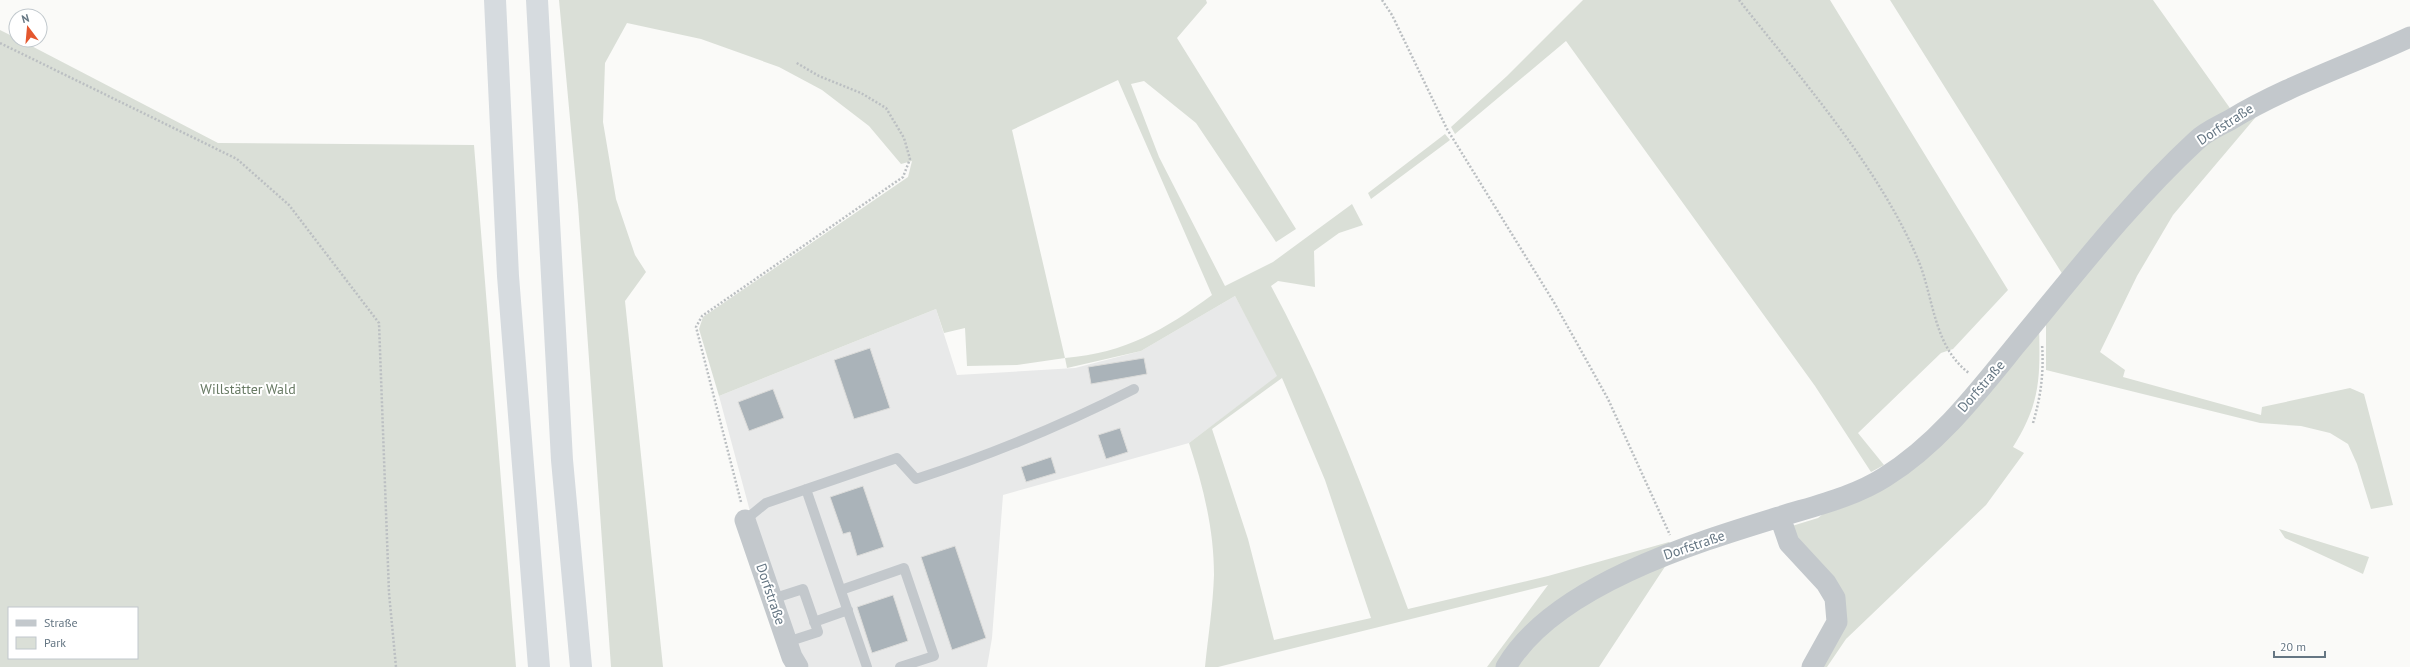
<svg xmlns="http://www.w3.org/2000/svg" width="2410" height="667" font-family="'PT Sans',sans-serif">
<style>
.built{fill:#e8e9e9}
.green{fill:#dadfd7;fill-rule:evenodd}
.building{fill:#aab3b9;stroke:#dcdcda}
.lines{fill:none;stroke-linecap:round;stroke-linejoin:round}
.path{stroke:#bbbfc2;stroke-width:2.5;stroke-dasharray:2 2;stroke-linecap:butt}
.service{stroke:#c3c8cc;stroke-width:10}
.minor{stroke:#c3c8cc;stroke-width:21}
.motorway{stroke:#d6dbdf;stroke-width:22}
.labels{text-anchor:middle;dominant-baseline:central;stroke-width:4;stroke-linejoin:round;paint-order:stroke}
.street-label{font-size:14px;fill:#657683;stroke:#fff}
.park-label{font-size:14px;fill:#687a64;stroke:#fff}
</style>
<rect width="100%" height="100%" fill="#fafaf8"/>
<path class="built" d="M1235 296 1278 376 1189 443 1003 495 992 638 987 667H809L800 655 751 515 719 396 936 309 957 375 1075 368 1141 351Z"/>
<path class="green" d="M559 0H1206L1207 3 1177 38 1296 229 1276 242 1196 123 1144 81 1131 84 1159 157 1225 286 1273 262 1352 204 1363 225 1339 233 1314 251 1315 287 1278 281 1271 286C1327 389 1367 499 1408 609L1548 576 1669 542 1673 547 1647 557 1500 667H1487L1548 585 1218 667H1205C1208 637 1213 606 1214 575 1214 529 1203 486 1189 443L1277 376 1235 296 1141 351 1067 368 1065 358 1017 365 967 366 965 328 944 333 936 309 719 396 699 329 703 317 908 177 912 161 901 164 869 126 822 90 779 67 701 39 627 23 605 63 603 122 616 199 635 255 646 272 625 301 663 667H611L578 205ZM1118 80 1212 295C1164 330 1126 353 1065 358L1012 130ZM1282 378 1325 480 1371 618 1274 640 1248 539 1212 429Z
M1583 0H1830L2008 290 1953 349 1941 353 1858 433 1884 465 1871 472 1815 386 1566 41 1455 134 1451 127 1507 76Z
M1890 0H2153L2232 111 2063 275Z
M0 30 16 38V40H20L218 143 474 145 516 667H0ZM9 608H137V658H9Z
M2251 112 2255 118 2173 215 2137 276 2100 352 2125 370 2123 377 2261 415 2262 407 2350 388 2364 394 2393 505 2371 509 2357 464 2348 444 2330 433 2301 426 2260 423 2046 370V314L2187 157Z
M1445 134 1450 140 1371 199 1368 193Z
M2039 322C2040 375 2042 401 2013 447L2024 453 1986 505 1846 639 1827 667H1816L1837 628 1792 526 1818 518 1833 506 1873 487Z
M2279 529 2369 557 2363 574 2285 538Z
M1670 559 1599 667H1517L1537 638 1581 606Z"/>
<path class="building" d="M870 348 890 408 854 419 834 360Z
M1144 358 1147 374 1091 384 1088 367Z
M773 389 784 418 749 431 738 402Z
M1120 428 1128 452 1106 459 1098 435Z
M1051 457 1056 473 1026 482 1021 467Z
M863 486 884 547 857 556 850 532 843 534 830 497Z
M955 546 986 638 952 650 921 557Z
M893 595 908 641 872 653 857 607Z"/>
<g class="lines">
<path class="path" d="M1382 0 1392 15 1447 129 1555 304 1608 399 1670 535
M1739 0C1802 80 1880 168 1919 262 1934 300 1934 347 1969 373
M0 43 237 159 289 205 379 323 389 593 396 667
M2033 423C2041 396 2044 372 2042 344
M741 502 696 327 702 316 903 177 910 159 904 138 886 108 861 93 819 76 795 62"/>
<path class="service" d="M806 489 867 667
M745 520 766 503 897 458 916 479C994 454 1061 426 1134 389
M841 590 904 568 934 656 900 667
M772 599 803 589 818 632 787 642
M814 622 848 610"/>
<path class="minor" d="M1780 517 1789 543 1826 583 1835 598 1837 622 1812 667
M745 520 792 657 798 667
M1506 667C1553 586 1694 543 1779 517 1814 506 1854 497 1885 477 1938 444 1977 393 2016 345 2074 275 2130 202 2196 141 2205 132 2219 126 2230 120 2286 86 2350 65 2410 37"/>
<path class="motorway" d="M495 0 508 276 539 667
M537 0 562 460 581 667"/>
</g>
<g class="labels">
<g class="street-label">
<text transform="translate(2225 124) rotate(-33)">Dorfstraße</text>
<text transform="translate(1981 386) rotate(-49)">Dorfstraße</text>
<text transform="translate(1694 545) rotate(-19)">Dorfstraße</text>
<text transform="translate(771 594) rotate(71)">Dorfstraße</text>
</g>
<g class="park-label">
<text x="248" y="389">Willstätter Wald</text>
</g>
</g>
<rect x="8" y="607" width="130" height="52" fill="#ffffff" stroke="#c1c8cd"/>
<rect x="16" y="620" width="20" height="6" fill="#c3c8cc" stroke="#c1c8cd"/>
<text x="44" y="627" font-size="12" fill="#657683">Straße</text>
<rect x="16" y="637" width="20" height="12" fill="#dadfd7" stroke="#c1c8cd"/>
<text x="44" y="647" font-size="12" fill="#657683">Park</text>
<g transform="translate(28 28) rotate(344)"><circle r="19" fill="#ffffff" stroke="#c1c8cd"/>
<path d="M0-3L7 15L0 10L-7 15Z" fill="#e4572e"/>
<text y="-6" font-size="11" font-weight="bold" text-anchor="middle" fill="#657683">N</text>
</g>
<path d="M2274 651v6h51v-6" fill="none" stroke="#657683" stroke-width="2"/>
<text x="2280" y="651" font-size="12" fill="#657683" stroke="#ffffff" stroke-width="3" paint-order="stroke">20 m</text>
</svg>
